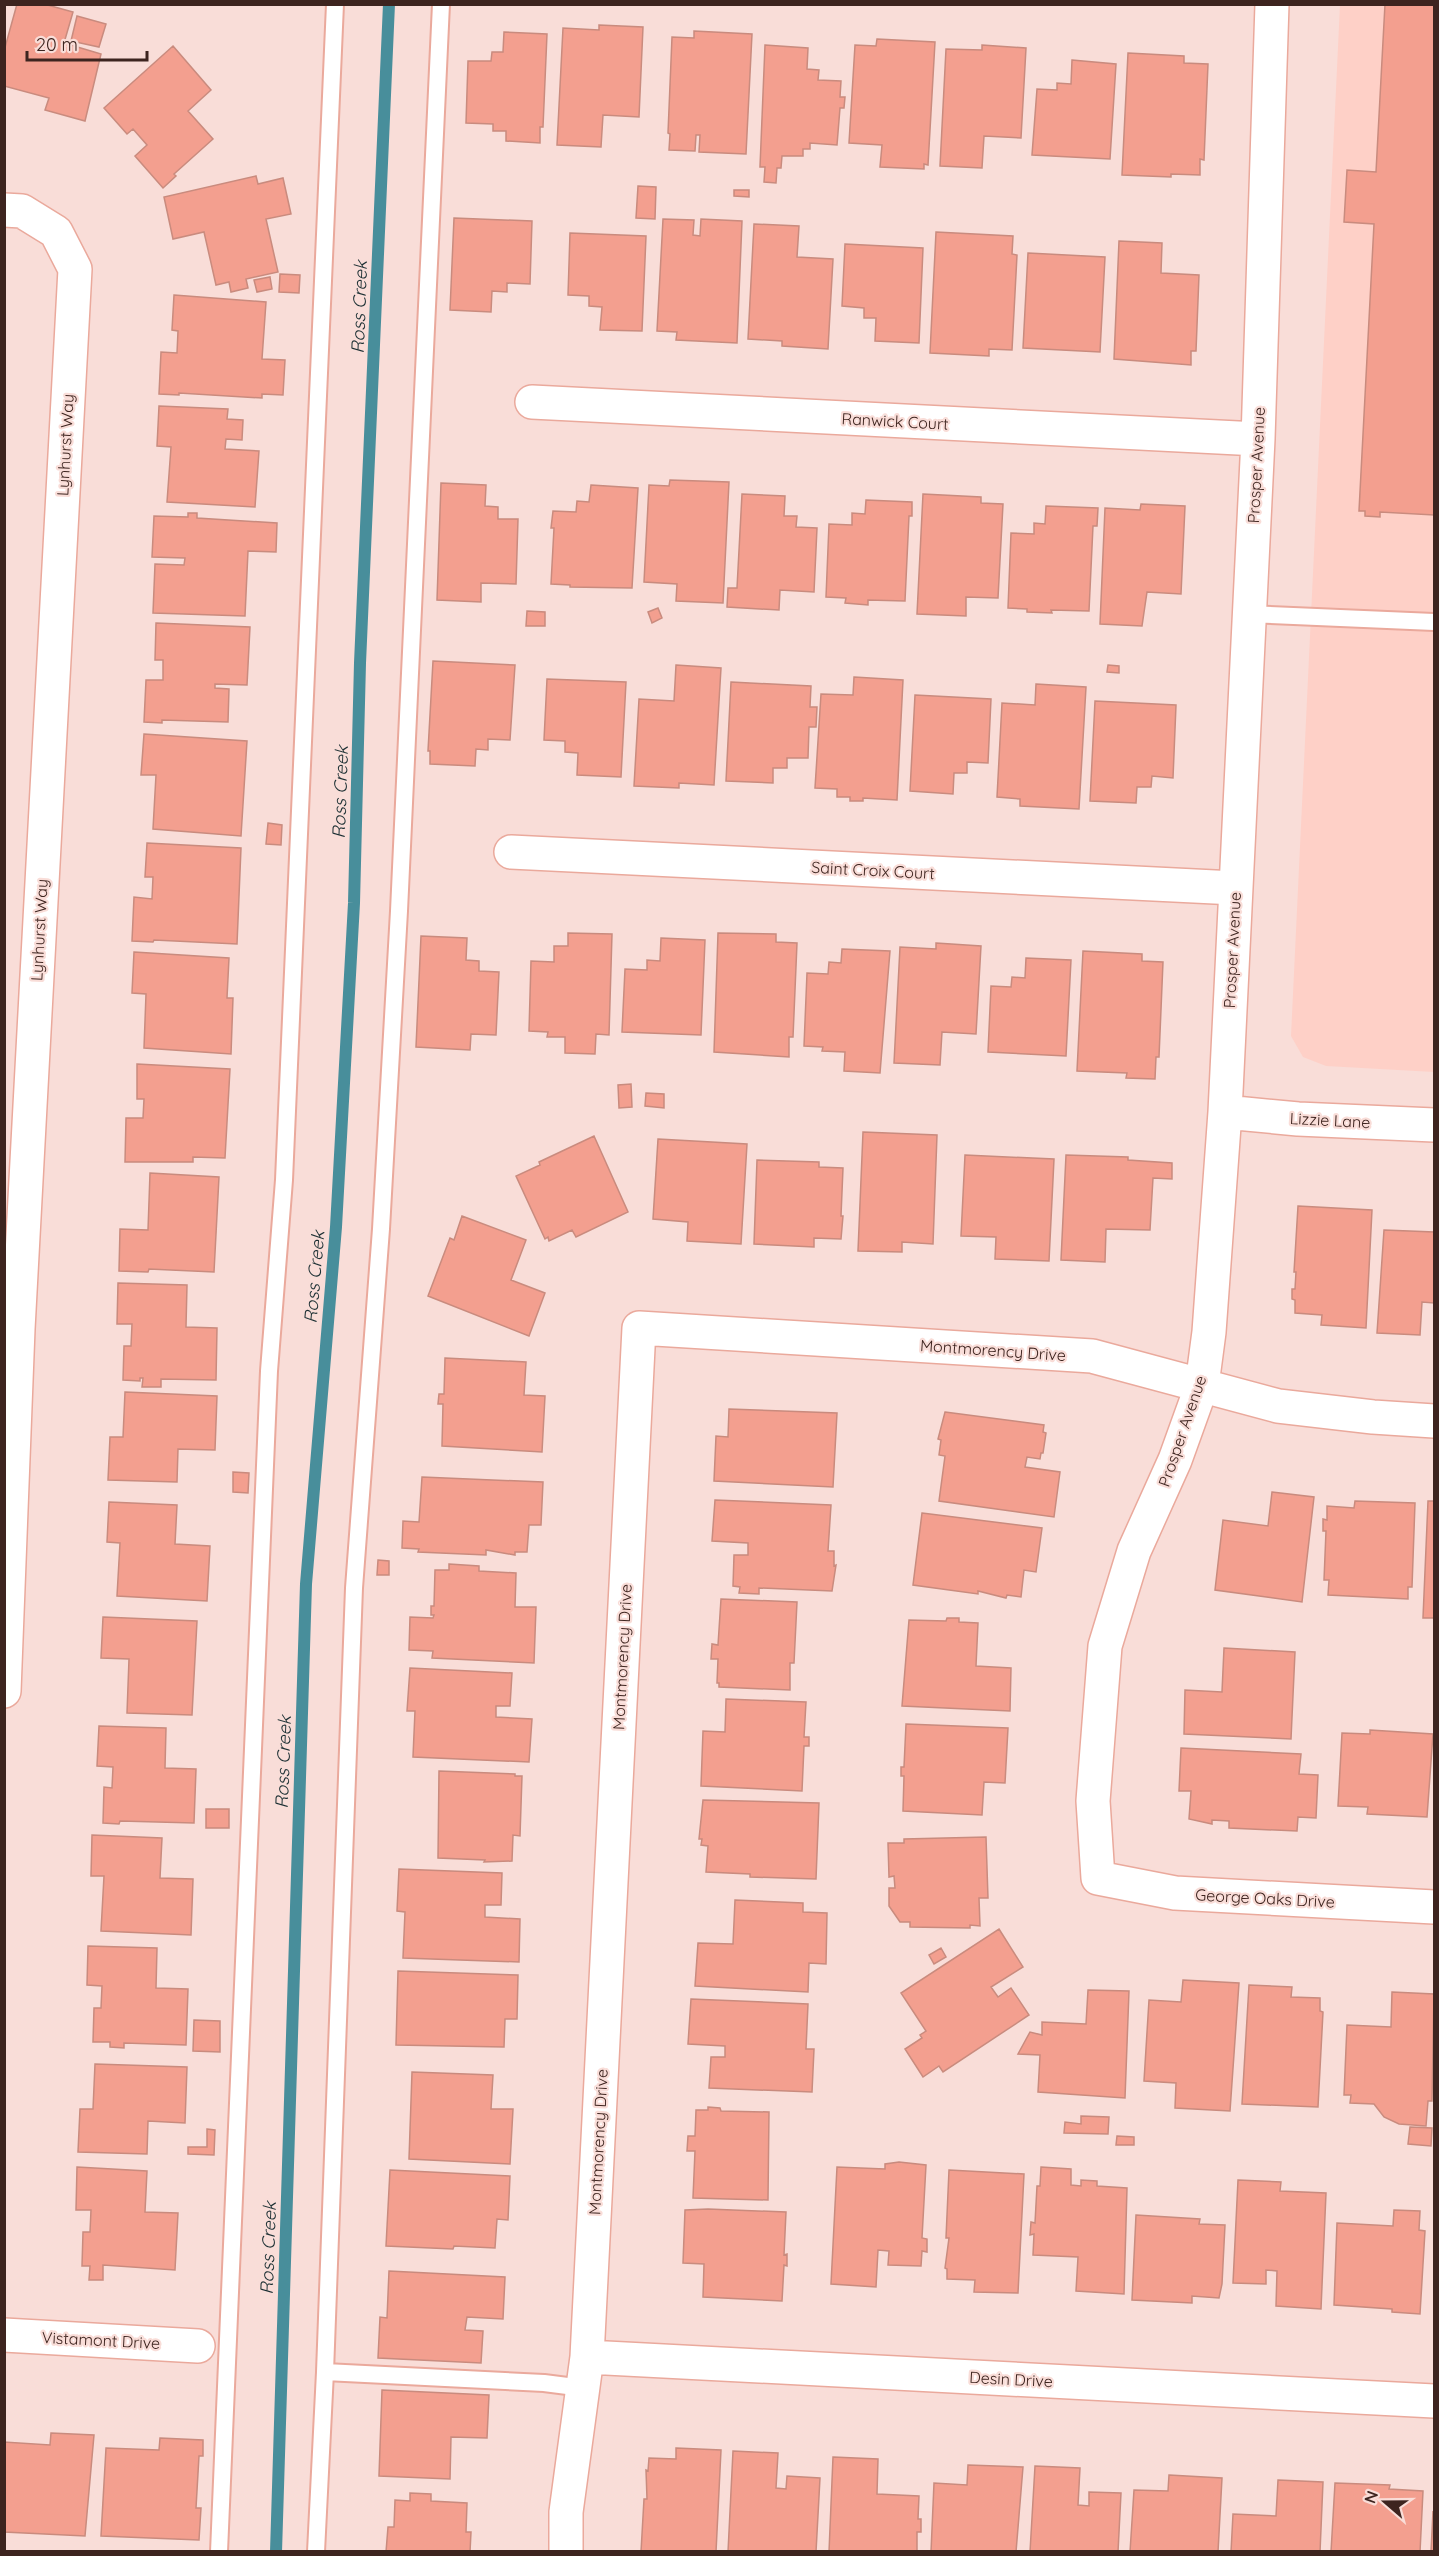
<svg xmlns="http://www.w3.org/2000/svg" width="1439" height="2556" font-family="Quicksand,sans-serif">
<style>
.built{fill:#fed0c7}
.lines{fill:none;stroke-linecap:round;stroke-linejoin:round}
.stream{stroke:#488e9b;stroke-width:12}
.building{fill:#f39f8f;stroke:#c98b7e;stroke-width:1.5}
.service-casing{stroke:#eaa99c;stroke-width:20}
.minor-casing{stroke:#eaa99c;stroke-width:36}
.service{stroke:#fff;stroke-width:16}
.minor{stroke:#fff;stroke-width:33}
.labels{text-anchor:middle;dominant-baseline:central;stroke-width:4.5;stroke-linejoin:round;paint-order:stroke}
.street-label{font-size:16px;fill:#3d241f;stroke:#f9ddd8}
.water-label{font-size:18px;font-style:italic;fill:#1a2e32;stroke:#f9ddd8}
</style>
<rect width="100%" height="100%" fill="#f9ddd8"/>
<path class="built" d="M1340 5H1434V1072L1326 1066 1303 1057 1291 1036Z"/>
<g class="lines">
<path class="stream" d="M276 2552 306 1584 336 1227 354 903 360 663 389 4"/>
</g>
<path class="building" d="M17 4H44L73 12 64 43 101 54 85 121 45 110 49 98 4 86V51Z
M1385 4H1434V515L1380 512V517L1365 516V511H1359L1374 224 1344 222 1347 170 1376 172Z
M77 16 106 24 99 47 71 41Z
M599 25 643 27 639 117 603 115 601 147 557 145 563 28 599 30Z
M694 31 752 34 746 154 699 152 700 135H696L695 151 669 150 670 134 668 133 672 37 694 38Z
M504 32 547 34 543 127H540V143L506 141V131H493V124L466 123 468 61H491L492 52H503Z
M877 39 935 42 928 165 924 164V169L880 167 882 145 849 143 855 45 876 46Z
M765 45 808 48 807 69 819 70 818 80 841 81 840 97H845L844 108H840L837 145 810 143V149H803V156H782L781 168H777L776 183 764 182 765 167H760Z
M982 45 1026 48 1021 138 984 136 982 168 940 166 946 49 982 50Z
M173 46 211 90 188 111 213 139 174 174 176 176 163 188 135 156 147 145 133 129 127 134 104 108Z
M1128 53 1184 56V63L1208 64 1204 160 1200 159V175L1171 174V177L1122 175Z
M1072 60 1116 64 1110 159 1032 155 1037 89 1057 90V83L1071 84Z
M256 176 258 184 283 178 291 214 266 219 278 272 246 279 248 288 231 292 229 282 216 285 204 232 173 239 164 197Z
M638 186 656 187 655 219 636 218Z
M734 190H749V197L734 196Z
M454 218 532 221 530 284 507 283V292L492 291 491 312 450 310Z
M663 219 694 220 693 235 700 236 701 219 742 221 737 343 676 340 677 332 657 331Z
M754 224 799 226 797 257 833 259 828 349 782 346V341L748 339Z
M936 232 1013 236 1012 254 1017 255 1012 350 989 349V356L930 353Z
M570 233 646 236 642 331 600 330 602 307 589 306V296L568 295Z
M1119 241 1162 243 1161 273 1199 275 1196 351H1191V365L1114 359Z
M845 244 923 248 919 343 875 341 876 318H864V308L842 306Z
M1028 253 1105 257 1100 352 1023 348Z
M280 274 300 275 299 293 279 292Z
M270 277 272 289 257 292 254 280Z
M174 295 266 302 262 359 285 360 283 395 262 394V398L179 393V395L159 394 161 352 177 353 178 331 172 330Z
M159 406 228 409 227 419 243 420 242 440 226 439 225 449 259 451 255 507 167 502 171 447 157 446Z
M670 480 729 482 723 603 676 601 677 584 644 582 649 485 669 486Z
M441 483 486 485 485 506 498 507V519H518L516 584 481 583V602L437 600Z
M591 485 638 488 632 588 570 587V585L551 584 554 528H551L553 511 576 512 577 501 589 502Z
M742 494 785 496 784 516H797L796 527 817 528 814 592 780 590 779 610 727 607 728 588H737Z
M923 494 981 497V503L1003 504 998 598 966 597V616L917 614Z
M866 500 912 502V516H909L905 601 868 600V605L845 603 846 598 826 597 829 524 852 525V513L865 514Z
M1141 504 1185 506 1181 594 1147 592 1142 626 1100 624 1105 508 1140 510Z
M1046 506 1098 508 1097 526H1093L1089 611 1051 610 1052 613 1027 612V609L1008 608 1011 533 1034 534V523L1045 524Z
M188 513H197V518L277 523 276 552 248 551 245 616 153 613 155 564 184 565 185 558 152 557 154 516 188 517Z
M658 608 662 618 652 623 648 612Z
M527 611 545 612V626H526Z
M156 623 250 627 247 685 215 684V688L229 689 228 722 162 720V723L144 722 146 680H163V660H155Z
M433 661 515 665 510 740 488 739V750L476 749 475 766 430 764V751H428Z
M676 665 721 668 714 785 679 783V788L634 786 639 699 674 701Z
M1108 665 1119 666V673L1107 672Z
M854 677 903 680 897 800 863 798V801H850V797H837V789L815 788 821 694 853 695Z
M547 679 626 682 621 777 577 775 578 753 565 752V741L544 740Z
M731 682 811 686 810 707H817L816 727H809L808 758H787V768H773V783L726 781Z
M1036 684 1086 687 1079 809 1020 806V799L997 797 1002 703 1035 705Z
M915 695 991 699 988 763 967 762V773H954L953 794 910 791Z
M1095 701 1176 705 1173 778 1152 776 1151 787H1137L1136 803 1090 801Z
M144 734 247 741 241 836 153 829 156 775H141Z
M268 823 282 825 281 845 266 844Z
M147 843 241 848 237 944 154 940 153 942 132 941 134 897 152 899 153 877H145Z
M568 933 612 934 609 1035 596 1034 595 1054 565 1053V1037H547L548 1032 529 1031 531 961 554 962V946H568Z
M718 933 776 934V942L797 943 793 1037H789V1057L714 1052Z
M421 936 467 938 466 960 479 961V971L499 972 496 1035 471 1034 470 1050 416 1047Z
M661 938 705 940 701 1035 622 1032 625 969 647 970V960L660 961Z
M936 943 981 946 976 1034 942 1032 940 1065 894 1063 900 947 936 949Z
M842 949 890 951 880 1073 844 1071 845 1052 822 1051 823 1047 804 1046 807 973 828 974 829 962 841 963Z
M1083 951 1142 954V961L1163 962 1159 1057H1156L1155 1079 1126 1078 1127 1073 1077 1071Z
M134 952 229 958 227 998H233L231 1054 144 1048 146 994 132 993Z
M1026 958 1071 960 1066 1056 988 1052 991 986 1011 987 1012 977 1025 978Z
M137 1064 230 1069 225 1158 193 1157V1162H125L126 1118H143L144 1099H137Z
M631 1084 632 1107 619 1108 618 1085Z
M646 1093 664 1094V1108L645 1106Z
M863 1132 937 1135 933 1244 902 1242V1252L858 1251Z
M594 1136 628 1212 576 1237 572 1230 549 1241 548 1237 545 1239 516 1176 540 1165 539 1162Z
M658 1139 747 1144 741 1244 687 1241 688 1222 653 1219Z
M965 1155 1054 1159 1049 1261 995 1259 996 1237 961 1236Z
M1066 1155 1128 1157V1160L1172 1163V1179L1153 1178 1150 1230 1106 1229 1105 1262 1061 1260Z
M757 1160 819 1162V1167L843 1168 841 1216H843L841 1239 814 1238V1247L754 1244Z
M150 1173 219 1177 214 1272 149 1269 148 1272 119 1271 120 1229 148 1230Z
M1298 1206 1372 1210 1366 1328 1321 1325 1322 1315 1295 1313V1300L1292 1299V1289H1295L1296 1272H1294Z
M462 1216 526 1240 511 1280 545 1293 529 1336 428 1296 450 1238 454 1240Z
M1384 1230 1434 1232V1303L1422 1302 1420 1335 1377 1333Z
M118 1283 187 1285 186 1327 217 1328 216 1380 161 1379V1387H142L143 1378H140V1381L123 1380 124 1346H131L132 1324H117Z
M445 1358 526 1362 524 1395 545 1396 542 1452 442 1446 443 1404H438L439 1394H444Z
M125 1392 217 1396 215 1450 178 1449 177 1482 108 1480 110 1437H123Z
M729 1409 837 1413 833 1487 714 1481 716 1436 728 1437Z
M945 1412 1044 1425 1043 1432 1046 1433 1043 1453H1041L1040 1459 1027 1457 1025 1467 1060 1472 1054 1517 939 1501 945 1456 939 1455 941 1440 938 1439Z
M233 1472 249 1473 248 1493 233 1492Z
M422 1477 543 1482 541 1525H529L527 1552H515V1555L486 1550V1555L418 1552 419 1549 402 1548 403 1521 419 1522Z
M1272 1492 1314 1497 1302 1602 1215 1590 1223 1520 1268 1526Z
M715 1500 831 1505 828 1551H834V1566L836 1565 832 1591 759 1588V1594L739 1593 740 1587 733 1586 734 1555H748V1543L712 1541Z
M1355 1501 1415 1503 1412 1587H1408V1599L1328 1595 1329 1580H1324L1326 1531H1323V1519L1327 1520V1506L1354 1508Z
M1428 1501H1434V1618H1423Z
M109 1502 177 1505 175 1544 210 1546 207 1601 117 1596 120 1543 107 1542Z
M922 1513 1042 1528 1036 1572 1024 1570 1021 1597 1007 1595 1006 1598 978 1591V1594L913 1585Z
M378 1560 389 1561V1575H377Z
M449 1564 479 1566V1571L516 1573 515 1607H536L534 1663 432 1658 433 1651 409 1650 410 1617 433 1618 434 1615H431V1606H434L435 1570H449Z
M721 1599 797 1602 794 1663H790V1690L719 1687V1683H717L718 1659H711L712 1644 718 1645Z
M103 1617 197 1621 192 1715 127 1713 129 1659 101 1658Z
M947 1618H959V1622L978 1623 976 1666 1011 1668 1010 1711 902 1706 909 1620 946 1621Z
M1224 1648 1295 1652 1291 1739 1184 1734 1185 1690 1222 1692Z
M410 1668 512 1673 510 1706H496V1717L532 1719 529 1762 413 1757 415 1711H407Z
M726 1699 806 1702 804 1737H809V1746H804L802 1791 701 1786 703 1731 725 1732Z
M906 1724 1008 1728 1005 1783 984 1782 982 1815 903 1811 904 1776H901V1767H904Z
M99 1726 166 1728 165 1768 196 1769 194 1823 120 1821 119 1824 103 1823 104 1787 112 1788 113 1767 97 1766Z
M1370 1730 1433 1734 1427 1817 1367 1814 1368 1807 1338 1806 1342 1733 1370 1734Z
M1181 1748 1301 1754 1299 1774 1318 1775 1316 1818 1298 1817 1297 1831 1229 1828V1821L1212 1820V1824L1189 1819 1191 1791H1179Z
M439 1771 515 1774V1776H522L520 1836 513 1835 512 1861 484 1862 485 1860 438 1858Z
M703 1800 819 1803 816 1879 750 1877V1874L706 1872 708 1846 701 1845 702 1839H699Z
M206 1809H229V1828H206Z
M92 1835 162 1838 160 1878 193 1879 191 1935 101 1931 104 1876H91Z
M986 1837 988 1898H979L980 1926 970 1925V1928L910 1927V1922H900L889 1906V1888H895L894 1876 889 1877 888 1843H904V1839Z
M399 1869 502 1873 501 1905H485V1917L520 1919 519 1962 403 1958 405 1912 397 1911Z
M735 1900 803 1903V1912L827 1913 826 1964 809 1963 808 1992 695 1986 698 1943 733 1944Z
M999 1929 1023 1967 991 1987 998 1997 1011 1988 1029 2015 943 2072 939 2066 923 2077 905 2049 922 2038 920 2035 926 2031 901 1993Z
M88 1946 157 1948 156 1988 188 1989 186 2045 124 2043V2048L110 2047V2042H93L94 2008H101L102 1986 87 1985Z
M941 1948 946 1957 934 1964 929 1955Z
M398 1971 518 1975 517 2019H505L504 2047 396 2045Z
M1183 1980 1239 1983 1230 2111 1175 2108 1176 2083 1144 2081 1149 2000 1181 2002Z
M1249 1985 1292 1987 1291 1997 1320 1998V2011L1323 2012 1318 2107 1242 2104Z
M1088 1990 1129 1991 1125 2098 1038 2092 1040 2055 1018 2054 1030 2032 1042 2035V2022L1086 2024Z
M1392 1992 1434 1994 1432 2101H1428L1426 2126 1399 2124 1384 2117 1374 2104 1350 2103 1351 2095H1344L1347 2025 1391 2027Z
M691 1999 808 2004 806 2049H814L812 2092 709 2088 711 2057H725V2046L688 2044Z
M194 2020 220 2021V2052L193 2051Z
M95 2064 187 2067 185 2123 148 2121 147 2154 78 2152 80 2109H93Z
M412 2072 493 2075 491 2109H513L510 2164 409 2159Z
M708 2107 720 2108 721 2111 769 2112 768 2200 693 2198 695 2151H687L688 2136H695L696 2110H708Z
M1081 2116 1109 2117 1108 2134 1064 2133 1065 2122 1081 2124Z
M1410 2127 1432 2128 1431 2146 1408 2144Z
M207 2129 215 2130 214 2155 188 2154V2147H207Z
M1117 2136 1134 2137V2145H1116Z
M899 2162 926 2165 922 2238 927 2239V2252L922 2251 921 2266 888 2265 889 2251 878 2250 876 2287 831 2284 837 2167 885 2169V2164Z
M77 2167 147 2171 145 2212 178 2213 175 2270 103 2265V2280H89L90 2266H82L83 2232H90L91 2210H76Z
M1041 2167 1071 2169V2185L1081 2186V2180L1097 2181V2186L1127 2188 1124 2294 1076 2291 1078 2257 1033 2255 1034 2234 1030 2235 1031 2222 1035 2223 1037 2186H1040Z
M390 2170 510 2176 508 2220 497 2219 495 2248 454 2246 453 2249 386 2246Z
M949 2170 1024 2174 1018 2293 974 2292 975 2280 947 2279V2269L945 2268 949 2238H946Z
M1238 2180 1281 2182 1280 2191 1326 2193 1321 2309 1276 2306 1277 2271 1266 2270V2284L1233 2283Z
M708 2209 786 2212 784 2255 787 2254V2266L784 2265 782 2301 703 2297 704 2264 683 2263 685 2210Z
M1394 2210 1420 2211 1419 2230 1425 2231 1420 2314 1392 2312V2309L1334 2305 1337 2223 1393 2226Z
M1136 2215 1200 2219 1199 2224 1225 2225 1222 2284 1219 2298 1192 2296V2303L1132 2300Z
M389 2271 505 2277 503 2319 467 2317 465 2330 483 2331 481 2363 378 2358 380 2317 387 2318Z
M382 2390 489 2395 487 2438 451 2437 450 2479 379 2476Z
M51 2433 94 2435 85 2536 4 2532V2442L50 2445Z
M160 2438 203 2440V2456H199L196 2508H201L199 2540 101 2536 106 2448 159 2450Z
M676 2448 721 2450 716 2552H641L644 2499H647L646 2470 648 2471 649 2458 676 2459Z
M733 2451 778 2453 776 2488 786 2489 787 2476 820 2478 816 2552H728Z
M833 2457 878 2459 877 2494 919 2496 918 2519H921V2532H917V2552H829Z
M968 2465 1023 2467 1016 2552H931L934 2483 967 2485Z
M1035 2466 1080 2468 1078 2505 1089 2506V2492L1121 2493 1118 2552H1030Z
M1169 2475 1222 2478 1218 2552H1130L1134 2490 1168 2491Z
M1278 2480 1323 2482 1320 2552H1231L1233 2514 1276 2516Z
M1335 2483 1390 2485 1389 2489 1423 2491 1420 2552H1331Z
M410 2493 431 2494V2501L467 2503 466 2532H471L470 2552H386L388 2527H394L395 2500 410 2501Z
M1433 2511 1434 2552H1431Z"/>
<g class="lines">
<defs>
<path id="service" d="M1248 614 1434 622
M325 2372 544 2383 583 2388
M219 2552 269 1371 284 1180 335 4
M316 2552 325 2372 354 1588 381 1229 399 911 441 4"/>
<path id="minor" d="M1272 4 1258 439 1225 1112 1209 1332 1202 1385 1175 1460 1134 1551 1105 1646 1093 1801 1098 1878 1175 1893 1434 1907
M4 210 22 211 56 232 75 269 18 1329 4 1691
M532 402 1258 439
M511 852 1235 888
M1225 1112 1298 1119 1434 1125
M4 2335 198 2346
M587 2357 1434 2401
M566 2552V2512L587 2357 639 1328 1092 1356 1278 1406 1373 1417 1434 1421"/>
</defs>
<use href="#service" class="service-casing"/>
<use href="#minor" class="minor-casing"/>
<use href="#service" class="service"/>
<use href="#minor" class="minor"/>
</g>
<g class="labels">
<g class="street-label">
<text transform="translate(895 421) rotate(3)">Ranwick Court</text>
<text transform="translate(65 445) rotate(-87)">Lynhurst Way</text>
<text transform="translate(1256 465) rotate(-87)">Prosper Avenue</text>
<text transform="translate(873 870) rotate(3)">Saint Croix Court</text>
<text transform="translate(39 930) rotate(-87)">Lynhurst Way</text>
<text transform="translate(1232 950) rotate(-87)">Prosper Avenue</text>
<text transform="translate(1330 1120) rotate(3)">Lizzie Lane</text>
<text transform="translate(993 1350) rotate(4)">Montmorency Drive</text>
<text transform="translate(1182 1431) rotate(-71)">Prosper Avenue</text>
<text transform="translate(622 1657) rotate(-87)">Montmorency Drive</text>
<text transform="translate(1265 1898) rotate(3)">George Oaks Drive</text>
<text transform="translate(598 2142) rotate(-87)">Montmorency Drive</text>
<text transform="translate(101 2340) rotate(3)">Vistamont Drive</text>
<text transform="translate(1011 2379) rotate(3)">Desin Drive</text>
</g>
<g class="water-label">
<text transform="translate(359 307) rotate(-88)">Ross Creek</text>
<text transform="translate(340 792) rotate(-88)">Ross Creek</text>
<text transform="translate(314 1277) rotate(-85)">Ross Creek</text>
<text transform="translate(283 1762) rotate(-88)">Ross Creek</text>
<text transform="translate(268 2248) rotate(-88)">Ross Creek</text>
</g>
</g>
<rect width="1439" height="2556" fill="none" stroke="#3d241f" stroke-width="12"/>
<g transform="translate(1385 2502) rotate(290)" stroke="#f9ddd8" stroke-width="4.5" paint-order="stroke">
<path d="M0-4.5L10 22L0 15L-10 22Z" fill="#3d241f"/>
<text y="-9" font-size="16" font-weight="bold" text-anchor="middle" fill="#3d241f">N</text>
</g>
<path d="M27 51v9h120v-9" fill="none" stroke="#3d241f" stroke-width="3"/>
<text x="36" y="51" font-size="18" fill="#3d241f" stroke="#f9ddd8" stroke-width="4.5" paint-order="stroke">20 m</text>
</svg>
